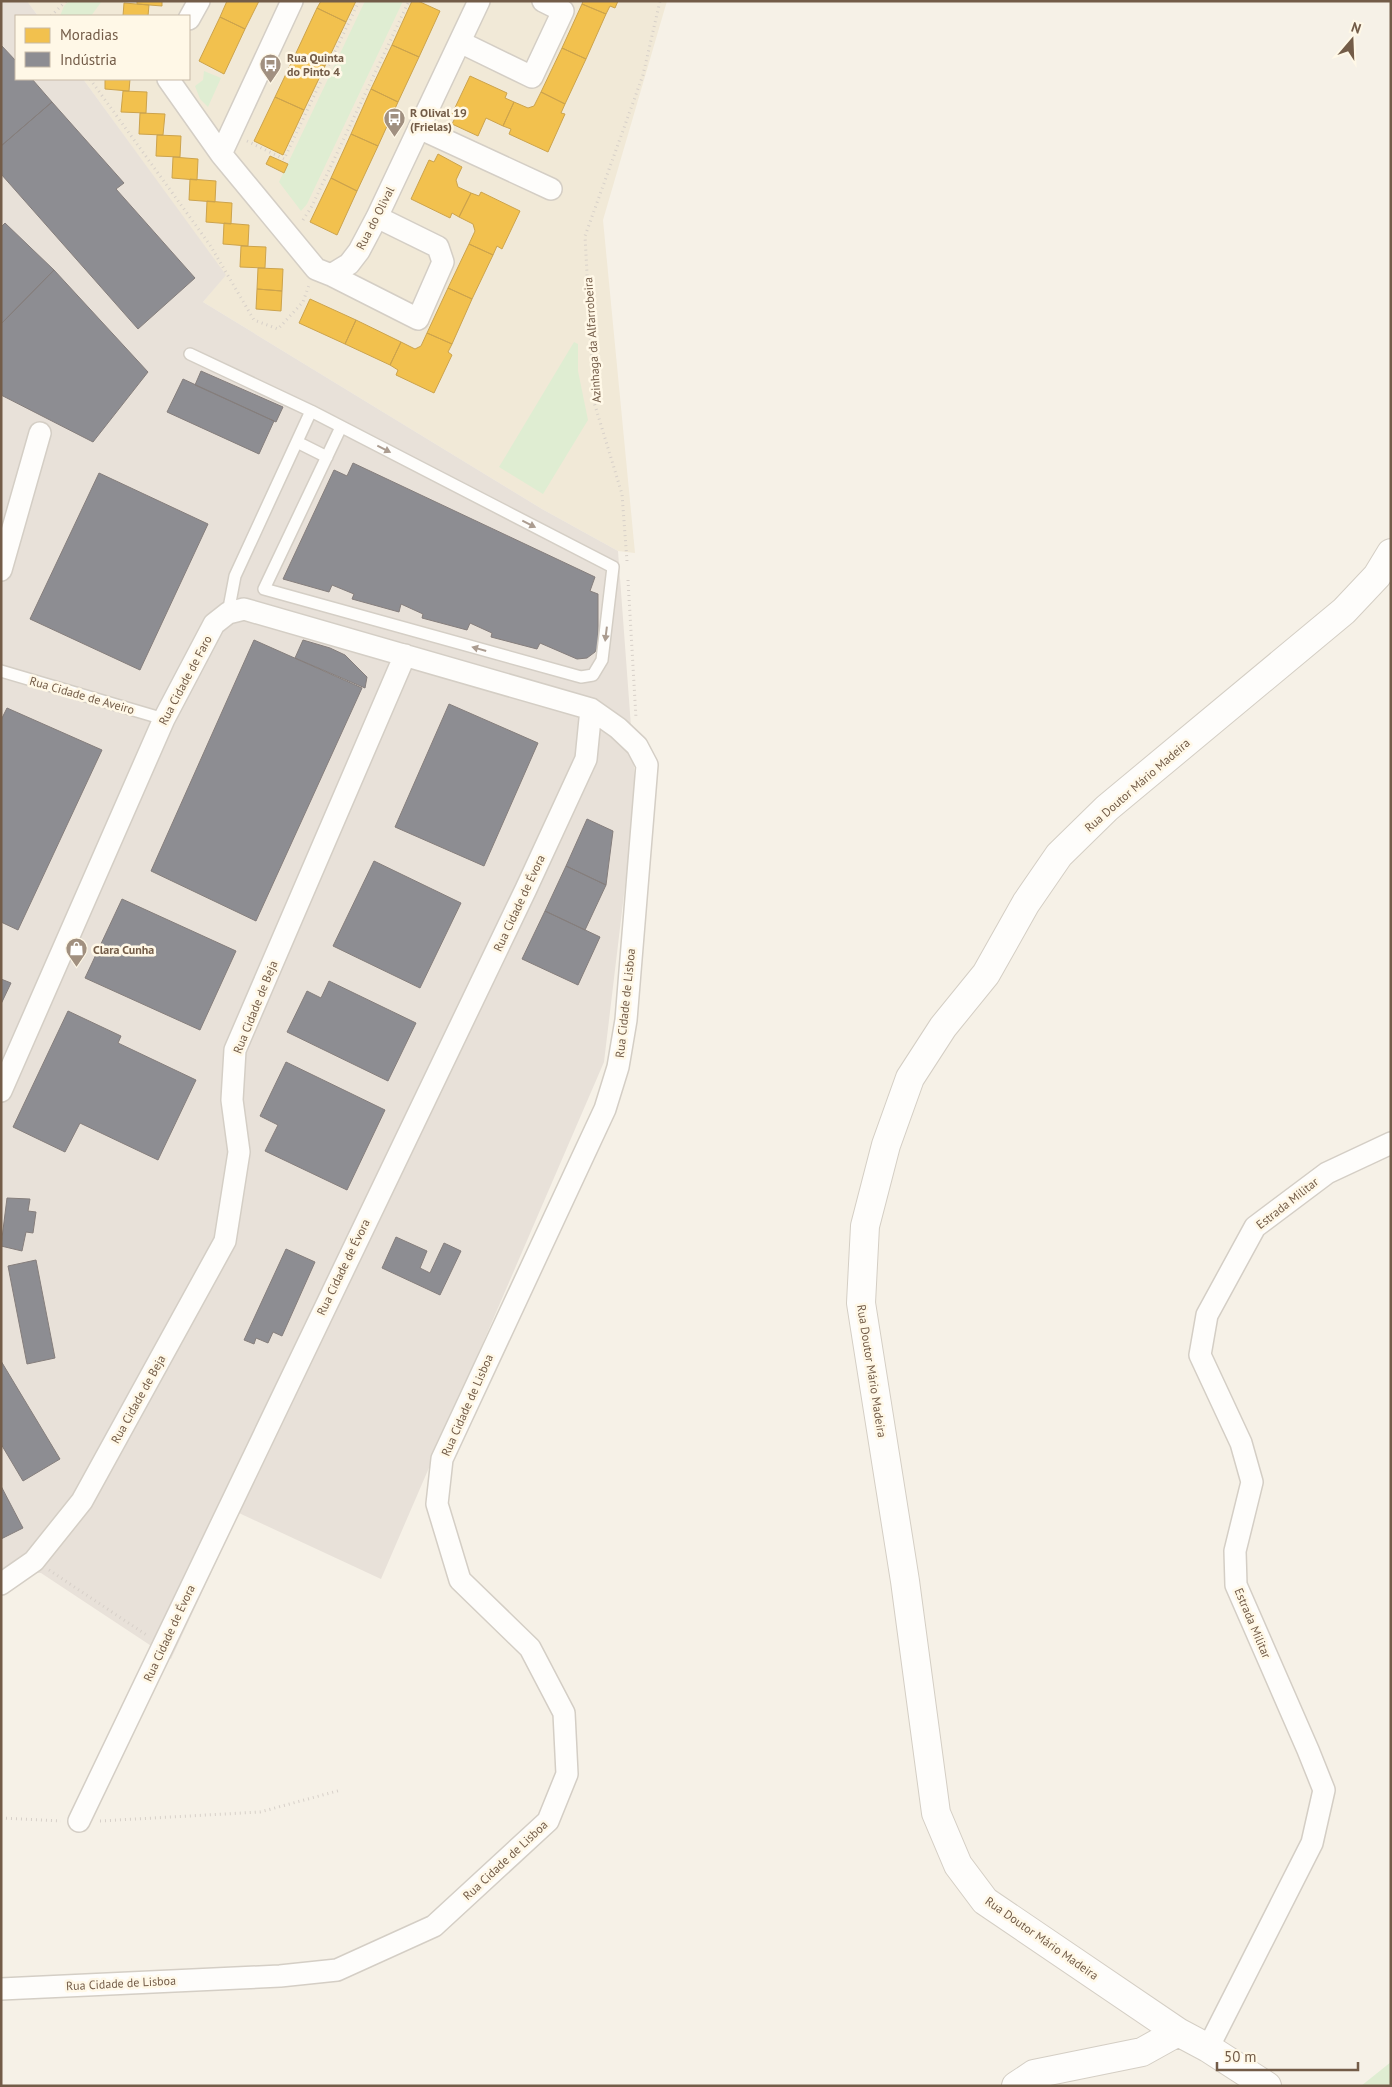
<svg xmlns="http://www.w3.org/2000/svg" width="1392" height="2087" font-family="'PT Sans',sans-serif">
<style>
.residential{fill:#f1e9d7}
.industrial{fill:#e8e1d9}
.green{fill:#dfedd2}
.homes{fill:#f2c14e;stroke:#cca34c}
.industry{fill:#8d8d92;stroke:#857e7c}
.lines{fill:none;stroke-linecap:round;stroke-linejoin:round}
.lane-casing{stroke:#d4cec5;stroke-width:14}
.street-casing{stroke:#d4cec5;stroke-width:24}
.secondary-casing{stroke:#d4cec4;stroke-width:30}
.path{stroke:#d7d0c9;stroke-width:3;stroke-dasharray:1 4;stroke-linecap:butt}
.lane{stroke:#fefdfb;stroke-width:11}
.street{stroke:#fefdfb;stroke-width:21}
.secondary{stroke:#fefdfb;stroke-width:28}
.oneway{fill:#ab9c90}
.labels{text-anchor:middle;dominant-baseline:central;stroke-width:5;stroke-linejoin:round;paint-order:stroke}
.poi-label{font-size:12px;font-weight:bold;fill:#735c48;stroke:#fff8e7;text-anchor:start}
.street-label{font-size:12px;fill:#735c48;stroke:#fff8e7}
</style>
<rect width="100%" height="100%" fill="#f6f1e7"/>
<path class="residential" d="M27 1H667L603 220 635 553 618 551 542 509 203 302 225 275 83 79H189V16H38Z"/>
<path class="industrial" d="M1 1H27L38 16H16V79H83L226 275 203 302 542 509 618 551 636 794 604 1062 381 1579 239 1513 171 1659 41 1573 1 1572Z"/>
<path class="green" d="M69 1H102L91 16H60L64 6Z
M365 1H403L307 204 301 211 279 182Z
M204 71 221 78 208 107 200 99 195 86 203 80Z
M574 342 578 344V371L588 420 543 494 499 467Z
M1391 2062V2086H1361Z"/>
<path class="homes" d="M137 1H162V6L137 4Z
M227 1H259L245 29 220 17Z
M321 1H356L346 22 317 8Z
M412 1H418L440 11 419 57 392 45Z
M583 1H618L615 8 610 6 606 14 582 4Z
M124 3 149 5 148 16H123Z
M582 4 606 14 586 59 562 48Z
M317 8 346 22 325 66 296 53Z
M220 17 245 29 224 74 199 61Z
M392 45 419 57 398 102 371 89Z
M562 48 586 59 565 104 541 92Z
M296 53 325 66 304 110 275 97Z
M470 76 507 93 505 98 514 102 503 126 486 118 478 136 452 124 456 116 452 114Z
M105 79H130L129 91 105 89Z
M371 89 398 102 378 146 351 134Z
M123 91 147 92 146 113 121 112Z
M541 92 565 104 561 113 565 114 548 152 509 134 511 129 503 126 514 102 528 108 534 106Z
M275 97 304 110 283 155 254 141Z
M140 113 165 114 163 135 139 134Z
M351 134 378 146 357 191 331 178Z
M157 135 181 136 180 157 156 156Z
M438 154 462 167 456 180 458 187 471 193 459 217 452 213 450 218 411 199 429 160 434 162Z
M270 156 288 164 284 173 266 164Z
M173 157 198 159 197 180 172 178Z
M331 178 357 191 337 235 310 222Z
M190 179 216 181 215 202 189 200Z
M481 192 520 211 502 249 497 246 493 255 469 244 475 231 473 224 459 217 471 193 479 196Z
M207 201 232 203 231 224 206 222Z
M224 223 249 225 248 246 223 244Z
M469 244 493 255 472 299 448 288Z
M241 246 266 247 265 268 240 267Z
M258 268 283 269 282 291 257 289Z
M448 288 472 299 452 344 427 333Z
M257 289 282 291 281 311 256 309Z
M310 299 356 320 345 344 299 323Z
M356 320 401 342 390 365 345 344Z
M427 333 452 344 448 352 452 355 434 393 396 375 398 370 390 365 401 342 415 349 421 346Z"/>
<path class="industry" d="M1 45 16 61V79H32L52 102 1 146Z
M52 102 124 183 116 189 195 278 138 329 1 174V146Z
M5 223 54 270 1 324V227Z
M54 270 148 372 93 442 1 395V324Z
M201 371 283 407 276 422 195 385Z
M183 379 274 421 259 454 167 412Z
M353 463 595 577 590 591 598 594V646L595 652 587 658 577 659 540 643 537 649 491 637 492 633 470 623 467 630 422 618 423 614 401 604 399 612 352 599 354 594 332 585 329 592 283 579 334 470 347 476Z
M99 473 208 524 140 670 30 619Z
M254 640 362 688 256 921 151 871Z
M303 640 330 648 345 655 367 677 365 688 295 658Z
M449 704 538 743 484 866 395 827Z
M7 708 102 750 18 930 1 922V720Z
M587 819 613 831 606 885 566 866Z
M374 861 461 903 420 988 333 946Z
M566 866 606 885 585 930 545 911Z
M122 899 236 951 200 1030 85 978Z
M545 911 600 937 578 985 522 959Z
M1 979 11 983 1 1004Z
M329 981 416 1023 388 1081 287 1032 307 991 321 998Z
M68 1011 121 1036 118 1043 196 1080 158 1160 80 1123 65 1152 13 1127Z
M286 1062 385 1110 347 1190 265 1151 278 1125 260 1116Z
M7 1198 30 1199 28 1211 36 1212 33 1233 26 1232 22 1251 1 1246Z
M396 1237 427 1251 420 1268 430 1273 444 1243 461 1251 440 1295 382 1268Z
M286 1249 315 1262 282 1336 273 1332 268 1343 256 1338 254 1344 244 1340Z
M36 1260 55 1358 27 1364 8 1266Z
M1 1361 60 1459 23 1481 1 1444Z
M1 1486 23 1528 1 1539Z"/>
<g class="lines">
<defs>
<path id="lane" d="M190 354 311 411
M297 442 327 457
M228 613 235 576 311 411 613 567 602 660 593 675 581 677 264 589 341 427
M1 671 164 719"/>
<path id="street" d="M189 19 199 1
M460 42 532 77 563 11 543 1
M168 79 221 154 316 269 331 275 349 264 359 251 377 217 479 1
M419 128 551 189
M221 154 292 1
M331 275 418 319 443 262 438 247 377 217
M1 570 40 433
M1 1091 164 719 214 624 228 613 244 609 591 709 618 728 637 746 647 765 626 1020 618 1067 605 1109 442 1459 437 1504 460 1580 530 1648 564 1713 567 1774 548 1821 434 1926 337 1970 280 1976 1 1989
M1 1584 34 1561 82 1501 225 1241 239 1152 232 1100 235 1050 405 655
M79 1821 526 889 586 759 591 709
M1208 2048 1312 1843 1324 1790 1308 1750 1236 1585 1235 1551 1252 1482 1241 1443 1200 1355 1207 1315 1255 1227 1327 1173 1391 1143"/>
<path id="secondary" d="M1016 2086 1034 2074 1142 2052 1178 2032
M1267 2086 1208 2048 1178 2032 985 1901 958 1865 936 1813 905 1581 861 1303 865 1226 886 1145 910 1078 943 1027 986 974 1026 903 1059 855 1107 808 1344 611 1377 576 1391 553"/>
</defs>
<use href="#lane" class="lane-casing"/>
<use href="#street" class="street-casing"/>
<use href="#secondary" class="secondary-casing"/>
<path class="path" d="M51 16 66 1
M90 79 210 245 254 320 278 329 303 302 309 285
M247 141 284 159 359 1
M303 220 312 206 409 1
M627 561 622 494 594 402 585 236 643 75 660 1
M628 580 636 718
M49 1570 148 1636
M1 1818 61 1821
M100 1821 260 1812 341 1790"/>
<use href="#lane" class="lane"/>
<use href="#street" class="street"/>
<use href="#secondary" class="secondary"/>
</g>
<defs><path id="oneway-solid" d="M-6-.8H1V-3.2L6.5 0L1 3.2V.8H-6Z" transform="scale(1.25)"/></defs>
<g class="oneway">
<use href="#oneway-solid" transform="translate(384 449) rotate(27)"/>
<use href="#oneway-solid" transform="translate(529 524) rotate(27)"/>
<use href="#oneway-solid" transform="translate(606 634) rotate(97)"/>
<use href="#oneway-solid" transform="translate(479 649) rotate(-164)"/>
</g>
<defs>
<symbol id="bus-pin" viewBox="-11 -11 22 30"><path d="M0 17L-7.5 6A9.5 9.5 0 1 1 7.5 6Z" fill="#a19080" stroke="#fff8e7"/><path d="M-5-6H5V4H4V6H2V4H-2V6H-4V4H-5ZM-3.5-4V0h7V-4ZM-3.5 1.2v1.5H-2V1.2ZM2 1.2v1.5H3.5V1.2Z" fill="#fff"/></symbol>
<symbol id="shop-pin" viewBox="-11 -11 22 30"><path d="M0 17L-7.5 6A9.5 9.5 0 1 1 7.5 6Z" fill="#a19080" stroke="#fff8e7"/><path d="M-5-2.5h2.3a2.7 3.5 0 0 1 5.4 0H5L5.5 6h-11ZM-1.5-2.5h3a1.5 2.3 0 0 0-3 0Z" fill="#fff"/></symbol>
</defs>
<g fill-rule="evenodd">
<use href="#bus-pin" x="258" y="52" width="25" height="34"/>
<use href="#bus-pin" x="382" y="106" width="25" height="34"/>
<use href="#shop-pin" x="64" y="936" width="25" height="34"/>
</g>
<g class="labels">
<g class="poi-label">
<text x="287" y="57">Rua Quinta<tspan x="287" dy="14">do Pinto 4</tspan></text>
<text x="410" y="112">R Olival 19<tspan x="410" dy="14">(Frielas)</tspan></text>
<text x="93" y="949">Clara Cunha</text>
</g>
<g class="street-label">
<text transform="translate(375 218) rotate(-63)">Rua do Olival</text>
<text transform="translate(592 340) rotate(-94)">Azinhaga da Alfarrobeira</text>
<text transform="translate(185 680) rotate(-62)">Rua Cidade de Faro</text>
<text transform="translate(82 695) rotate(16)">Rua Cidade de Aveiro</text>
<text transform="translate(1137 785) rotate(-41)">Rua Doutor Mário Madeira</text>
<text transform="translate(519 903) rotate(-65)">Rua Cidade de Évora</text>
<text transform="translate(625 1003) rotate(-84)">Rua Cidade de Lisboa</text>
<text transform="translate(255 1007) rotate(-68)">Rua Cidade de Beja</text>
<text transform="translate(1287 1203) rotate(-38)">Estrada Militar</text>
<text transform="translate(343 1267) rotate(-64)">Rua Cidade de Évora</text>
<text transform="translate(872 1371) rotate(81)">Rua Doutor Mário Madeira</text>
<text transform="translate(138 1399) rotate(-61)">Rua Cidade de Beja</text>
<text transform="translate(467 1405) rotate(-66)">Rua Cidade de Lisboa</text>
<text transform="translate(1253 1623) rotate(67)">Estrada Militar</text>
<text transform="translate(169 1633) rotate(-65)">Rua Cidade de Évora</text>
<text transform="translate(505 1860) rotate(-43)">Rua Cidade de Lisboa</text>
<text transform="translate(1042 1938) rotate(35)">Rua Doutor Mário Madeira</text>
<text transform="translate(121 1983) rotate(-3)">Rua Cidade de Lisboa</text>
</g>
</g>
<rect width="1392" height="2087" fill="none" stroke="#735c48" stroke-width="5"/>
<rect x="15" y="15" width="175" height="65" fill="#fff8e7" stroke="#c7baa7"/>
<rect x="25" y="28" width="25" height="15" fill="#f2c14e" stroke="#c7baa7"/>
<text x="60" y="40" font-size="15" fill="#735c48">Moradias</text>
<rect x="25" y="52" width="25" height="15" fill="#8d8d92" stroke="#c7baa7"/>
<text x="60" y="65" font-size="15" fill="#735c48">Indústria</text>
<g transform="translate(1352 40) rotate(19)" stroke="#fff8e7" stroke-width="4" paint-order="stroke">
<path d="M0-4L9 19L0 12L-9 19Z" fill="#735c48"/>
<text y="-8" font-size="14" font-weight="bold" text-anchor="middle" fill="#735c48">N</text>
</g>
<path d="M1217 2062v8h141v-8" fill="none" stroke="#735c48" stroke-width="2.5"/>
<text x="1224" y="2062" font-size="15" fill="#735c48" stroke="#fff8e7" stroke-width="4" paint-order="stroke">50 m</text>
</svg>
